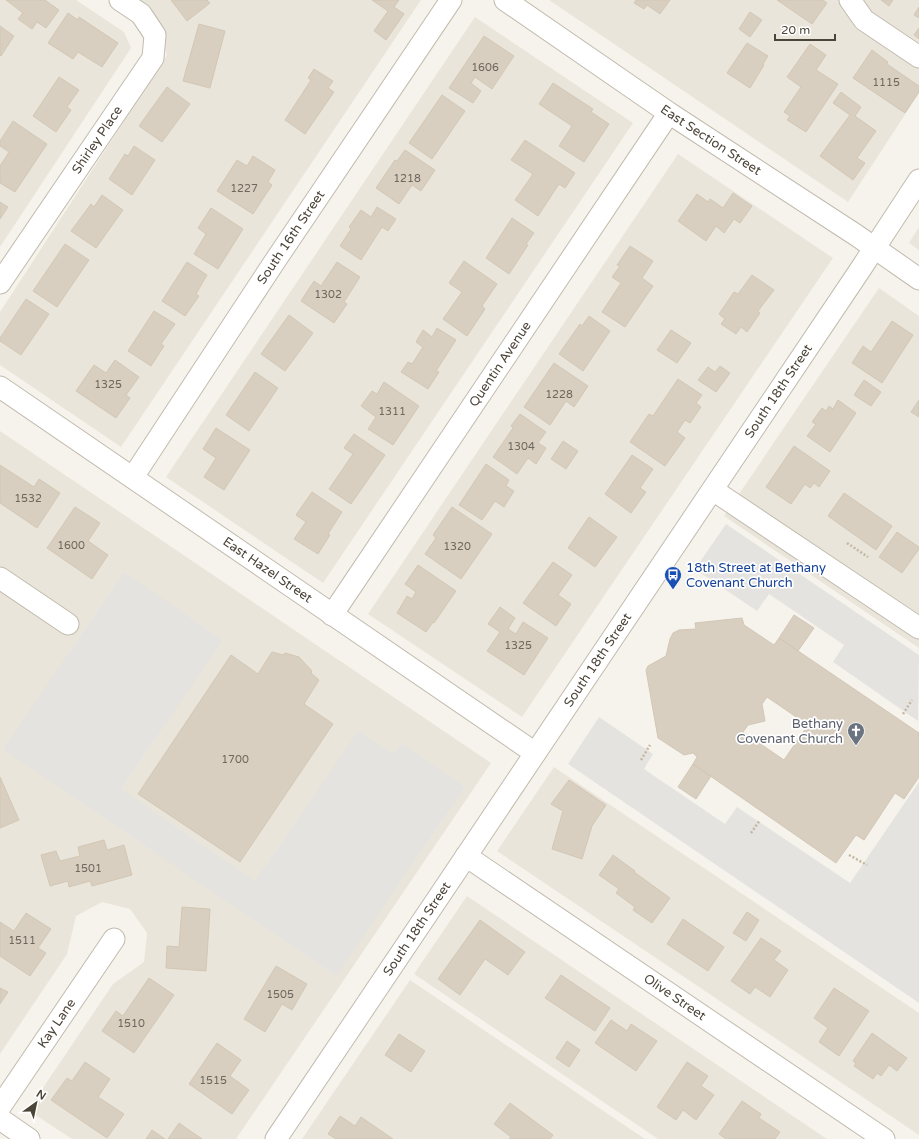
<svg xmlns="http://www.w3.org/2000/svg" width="919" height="1139" font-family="'Varela Round',sans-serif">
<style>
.residential{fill:#eae5da}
.parking{fill:#e5e3e0}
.building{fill:#d8cfc1;stroke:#d3c7b4;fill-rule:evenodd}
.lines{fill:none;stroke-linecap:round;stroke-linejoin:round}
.minor-casing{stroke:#c2bbae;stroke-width:23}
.path{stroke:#c4b79f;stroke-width:2.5;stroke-dasharray:2 2;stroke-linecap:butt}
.minor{stroke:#fff;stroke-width:21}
.labels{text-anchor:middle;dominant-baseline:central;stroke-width:3.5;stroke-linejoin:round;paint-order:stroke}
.number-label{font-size:11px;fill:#6e675b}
.street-label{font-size:13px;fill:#4b4439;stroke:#fff}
.transit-label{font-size:13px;fill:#164399;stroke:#fff;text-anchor:start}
.worship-label{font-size:13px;fill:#5b616d;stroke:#fff;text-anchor:end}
</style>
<rect width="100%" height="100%" fill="#f6f3ec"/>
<path class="residential" d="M0 0H76L124 32 131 48 0 247Z
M140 0H421L121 447 0 365V312L167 55 151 8Z
M549 0H919V93L848 202Z
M475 17 633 123 323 583 166 477Z
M678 154 833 258 522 717 368 614Z
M919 227V250L909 243Z
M879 288 919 316V648L724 516Z
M0 431 491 763 236 1139H72L28 1110 113 984 144 962 147 933 130 909 102 902 76 916 67 954 0 1054V588L71 636 79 624 0 571Z
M554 767 919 1013V1135L497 851Z
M467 896 827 1139H658L414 974Z
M410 980 645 1139H302Z"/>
<path class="parking" d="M726 524 919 655 918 721 833 662 844 645 769 594 757 611 695 569Z
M124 572 223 640 121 789 255 881 358 731 394 754 402 743 465 787 336 976 3 749Z
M599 717 653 754 644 769 725 824 737 807 850 883 919 782V1003L568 764Z"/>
<path class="building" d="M6 0H45L59 10 46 28 37 22 32 29 18 19 23 13Z
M171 0H207L210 3 187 21Z
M372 0H399L394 7 404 14 386 40 374 31 388 11Z
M636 0H670L660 14 647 5 644 9 634 3Z
M777 0H823L827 3 812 24Z
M881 0H893L889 6Z
M919 7V18L914 15Z
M750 12 762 20 750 37 739 29Z
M68 13 78 20 79 17 118 43 102 67 78 52 73 59 48 43Z
M199 24 225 31 210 88 183 81Z
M0 26 14 36 1 56 0 55Z
M919 28V39L914 35Z
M484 36 514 56 492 89 475 77 471 83 481 91 473 103 449 88Z
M747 43 768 56 763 64 764 65 750 88 727 73Z
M810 44 826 55 816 70 838 84 806 132 787 120 790 116 784 112 801 87 787 77Z
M872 50 888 62 887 64 919 86V92L905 113 853 78Z
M314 69 333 81 328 88 334 92 305 134 285 120 311 80 308 78Z
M59 77 79 90 67 107 71 110 56 132 33 116Z
M553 83 593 109 591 112 609 124 584 162 559 146 572 126 539 104Z
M167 87 190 104 162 142 139 126Z
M841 92 861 107 855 116 876 131 857 158 865 163 853 180 820 156 850 115 833 103Z
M442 95 465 111 432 159 409 143Z
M13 121 47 144 15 192 0 183V166L9 152 0 146V141Z
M525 140 575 173 565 188 559 184 538 216 515 200 533 174 511 160Z
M134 146 155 160 132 195 109 179 125 154 128 156Z
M405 150 435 170 421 191 412 185 399 204 376 188 395 160 397 161Z
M253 156 275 170 268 182 272 185 253 214 217 191 237 160 247 166Z
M733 193 752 206 740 223 734 219 724 233 716 226 706 241 678 221 697 194 708 202 710 199 723 208Z
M102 195 123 210 96 248 71 231 91 204 94 207Z
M0 202 8 207 0 219Z
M377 207 396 219 388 231 382 227 361 260 340 246 351 229 349 227 361 210 371 217Z
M211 208 243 229 218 269 194 254 206 234 198 228Z
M512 218 534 233 526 244 528 245 509 274 486 258Z
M65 244 89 260 57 307 33 291Z
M630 246 653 261 642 278 653 286 625 327 602 312 621 283 612 277 620 266 617 265Z
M464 261 497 284 482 306 485 309 467 336 443 319 462 292 449 283Z
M187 262 207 275 196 294 199 296 185 316 162 301Z
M337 262 360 277 344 302 347 304 334 323 301 301 314 281 321 286Z
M752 275 774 290 758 311 760 313 747 332 741 327 736 334 721 324 725 319 719 314 734 292 738 294Z
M26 299 49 314 21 355 0 341V338Z
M154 311 175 324 161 344 164 346 151 366 128 351Z
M289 315 313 333 285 371 261 354Z
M589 316 610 331 583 371 559 354 580 324 582 326Z
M892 321 913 335 882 383 852 363 863 346 871 352Z
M437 328 456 340 436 371 439 372 428 389 401 372 408 362 412 364 423 347 416 342 423 330 432 337Z
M671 330 691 343 677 363 657 350Z
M115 360 139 377 126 395 130 398 116 418 76 391 94 365 106 373Z
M554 363 588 386 574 407 566 401 550 425 524 407Z
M720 366 730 373 716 392 698 380 708 367 715 372Z
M255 372 278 388 249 431 226 415Z
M678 379 702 395 696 403 701 407 690 423 685 420 677 432 685 438 665 466 630 442 649 414 653 416Z
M864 380 881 392 871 406 854 395Z
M384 382 419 406 393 445 368 429 376 417 361 406 372 391 377 394Z
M838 400 856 413 830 452 807 436 816 424 812 422 822 408 826 411 829 406 833 409Z
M919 400V417L911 412Z
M520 414 546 432 538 443 546 448 536 464 528 458 517 474 493 457 513 428 511 426Z
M216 428 250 450 224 490 204 477 216 458 203 449Z
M354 434 385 455 351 504 329 489 353 454 344 448Z
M563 441 578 451 566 469 551 459Z
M794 446 830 471 819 487 814 483 810 488 805 484 791 504 766 487Z
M632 455 653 469 640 488 646 492 631 513 605 494Z
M486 464 509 480 506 486 514 491 504 507 495 501 482 520 459 505Z
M0 465 34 487 39 479 60 493 37 528 0 503Z
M312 492 342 512 328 534 330 535 318 554 294 539 306 522 296 515Z
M844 493 892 526 876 550 828 516Z
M75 507 100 523 88 541 108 555 92 579 47 548Z
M452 507 492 534 461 579 425 554 436 538 433 535Z
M589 517 617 537 595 567 568 548Z
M897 532 919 547V549L902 573 879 557Z
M553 562 572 575 558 595 571 604 556 626 523 603Z
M418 565 456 591 434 623 433 622 426 632 397 613 407 596 412 599 416 592 405 584Z
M500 607 515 618 508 629 516 634 523 622 548 638 524 675 487 651 500 632 488 624Z
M794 615 814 628 798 651 779 638Z
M742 618 744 625 774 645 779 638 919 733V777L904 799 895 793 864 840 856 835 836 863 693 764 697 757 693 753 684 755 658 738 646 670 648 666 666 656 670 639 673 633 679 630 696 629 695 623ZM767 697 808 725 784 760 743 732 748 725 765 721 762 704Z
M272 652 283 655 285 653 299 657 312 671 311 673 319 680 304 704 333 724 240 862 138 794 231 655 258 674Z
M693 764 711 776 696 799 678 787Z
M0 777 19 820 0 828Z
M569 780 606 805 592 826 582 859 552 849 563 811 551 804Z
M104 840 107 850 124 845 132 875 92 886 90 881 69 887 68 881 50 886 41 855 56 851 60 861 80 856 78 847Z
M613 855 635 871 634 872 670 898 652 923 633 910 635 907 616 893 619 889 599 875Z
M182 907 210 909 206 971 166 968 167 946 179 947Z
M747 912 759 920 746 941 733 933Z
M26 913 51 929 38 948 46 953 30 976 0 956V922L14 931Z
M683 919 724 947 708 971 667 944Z
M480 920 525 952 508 975 485 959 460 995 438 979Z
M761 938 781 951 774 960 788 970 770 997 755 987 750 994 731 981Z
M276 966 307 984 292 1010 282 1004 265 1032 244 1019Z
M561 975 610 1008 595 1031 545 998Z
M149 978 174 995 134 1053 102 1031 116 1011 123 1016Z
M0 988 8 992 0 1004Z
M834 988 869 1011 839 1056 819 1042 828 1028 814 1018Z
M611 1020 627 1031 631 1024 657 1041 636 1071 595 1043Z
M872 1033 907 1058 897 1071 889 1065 881 1076 877 1073 873 1079 854 1066 856 1063 853 1061Z
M399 1034 425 1051 411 1072 385 1055Z
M567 1041 580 1050 569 1067 556 1058Z
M217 1043 241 1060 230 1076 249 1090 232 1114 189 1084Z
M85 1062 110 1079 98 1097 124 1114 107 1138 51 1100 67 1078 72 1081Z
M687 1062 708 1076 701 1086 714 1095 696 1120 683 1110 676 1120 657 1107Z
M742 1101 761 1114 759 1118 780 1132 775 1139H726L719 1134Z
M510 1103 553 1135 550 1139H509L511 1137 494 1124Z
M340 1116 355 1126 361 1117 393 1139H336L328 1134Z
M179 1123 202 1139H168Z
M152 1130 165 1139H146Z"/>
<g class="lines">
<defs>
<g id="minor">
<path id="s1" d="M505 0 669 113 856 235 919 279"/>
<path d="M850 0 864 20 919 57"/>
<path id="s2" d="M0 283 153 58 155 35 141 14 120 0"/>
<path id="s3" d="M0 387C179 508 356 632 535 753"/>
<path id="s4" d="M133 477 275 261 451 0"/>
<path d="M713 490 919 628"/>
<path d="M0 578 68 624"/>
<path id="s5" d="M332 615 669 113"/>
<path id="s6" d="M466 856 884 1139"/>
<path id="s7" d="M0 1107 114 939"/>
<path d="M0 1119 29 1139"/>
<path id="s8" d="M276 1139 860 270 919 180"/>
</g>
</defs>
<use href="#minor" class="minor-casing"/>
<path class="path" d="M847 543 868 557
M903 714 912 700
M641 760 650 745
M751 833 760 820
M849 855 867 865"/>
<use href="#minor" class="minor"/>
</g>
<defs>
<symbol id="bus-pin" viewBox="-11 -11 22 30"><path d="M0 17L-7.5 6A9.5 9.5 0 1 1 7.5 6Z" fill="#1a4fb4" stroke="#fff"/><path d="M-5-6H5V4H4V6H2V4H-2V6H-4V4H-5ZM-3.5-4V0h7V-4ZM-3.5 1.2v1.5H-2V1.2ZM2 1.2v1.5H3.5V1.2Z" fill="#fff"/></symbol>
<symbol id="church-pin" viewBox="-11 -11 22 30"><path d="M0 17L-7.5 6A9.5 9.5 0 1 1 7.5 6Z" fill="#6b7280" stroke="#fff"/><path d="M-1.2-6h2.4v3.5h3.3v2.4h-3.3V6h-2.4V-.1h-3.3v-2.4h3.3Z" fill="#fff"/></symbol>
</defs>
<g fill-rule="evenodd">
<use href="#bus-pin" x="663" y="565" width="20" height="27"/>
<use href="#church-pin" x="846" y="721" width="20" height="27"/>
</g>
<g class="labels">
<g class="number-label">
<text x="485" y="67">1606</text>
<text x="886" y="82">1115</text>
<text x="407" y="178">1218</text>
<text x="244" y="188">1227</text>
<text x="328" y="294">1302</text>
<text x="108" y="384">1325</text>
<text x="559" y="394">1228</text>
<text x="392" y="411">1311</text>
<text x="521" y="446">1304</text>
<text x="28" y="498">1532</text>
<text x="71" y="545">1600</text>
<text x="457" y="546">1320</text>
<text x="518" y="645">1325</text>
<text x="235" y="759">1700</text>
<text x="88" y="868">1501</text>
<text x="22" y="940">1511</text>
<text x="280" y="994">1505</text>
<text x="131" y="1023">1510</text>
<text x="213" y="1080">1515</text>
</g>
<g class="street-label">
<text stroke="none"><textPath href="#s2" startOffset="173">Shirley Place</textPath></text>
<text stroke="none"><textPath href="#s1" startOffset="249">East Section Street</textPath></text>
<text stroke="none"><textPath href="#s4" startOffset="287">South 16th Street</textPath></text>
<text stroke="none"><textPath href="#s5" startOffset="302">Quentin Avenue</textPath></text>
<text stroke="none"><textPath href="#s8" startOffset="901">South 18th Street</textPath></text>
<text stroke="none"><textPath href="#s3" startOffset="324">East Hazel Street</textPath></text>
<text stroke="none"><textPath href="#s8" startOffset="577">South 18th Street</textPath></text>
<text stroke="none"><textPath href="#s8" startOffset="253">South 18th Street</textPath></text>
<text stroke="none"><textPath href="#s6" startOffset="252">Olive Street</textPath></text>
<text stroke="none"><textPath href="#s7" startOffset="101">Kay Lane</textPath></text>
</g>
<g class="transit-label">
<text x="686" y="568">18th Street at Bethany<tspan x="686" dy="15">Covenant Church</tspan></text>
</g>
<g class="worship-label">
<text x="843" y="724">Bethany<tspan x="843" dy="15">Covenant Church</tspan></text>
</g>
</g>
<g transform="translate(36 1103) rotate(33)" stroke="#ffffff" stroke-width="3" paint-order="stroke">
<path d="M0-3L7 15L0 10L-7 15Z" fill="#4b4439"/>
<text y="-6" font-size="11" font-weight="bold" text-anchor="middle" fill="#4b4439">N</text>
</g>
<path d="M775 34v6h60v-6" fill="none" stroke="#4b4439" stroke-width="2"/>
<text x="781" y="34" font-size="12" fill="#4b4439" stroke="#ffffff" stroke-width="3" paint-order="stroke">20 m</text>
</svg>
